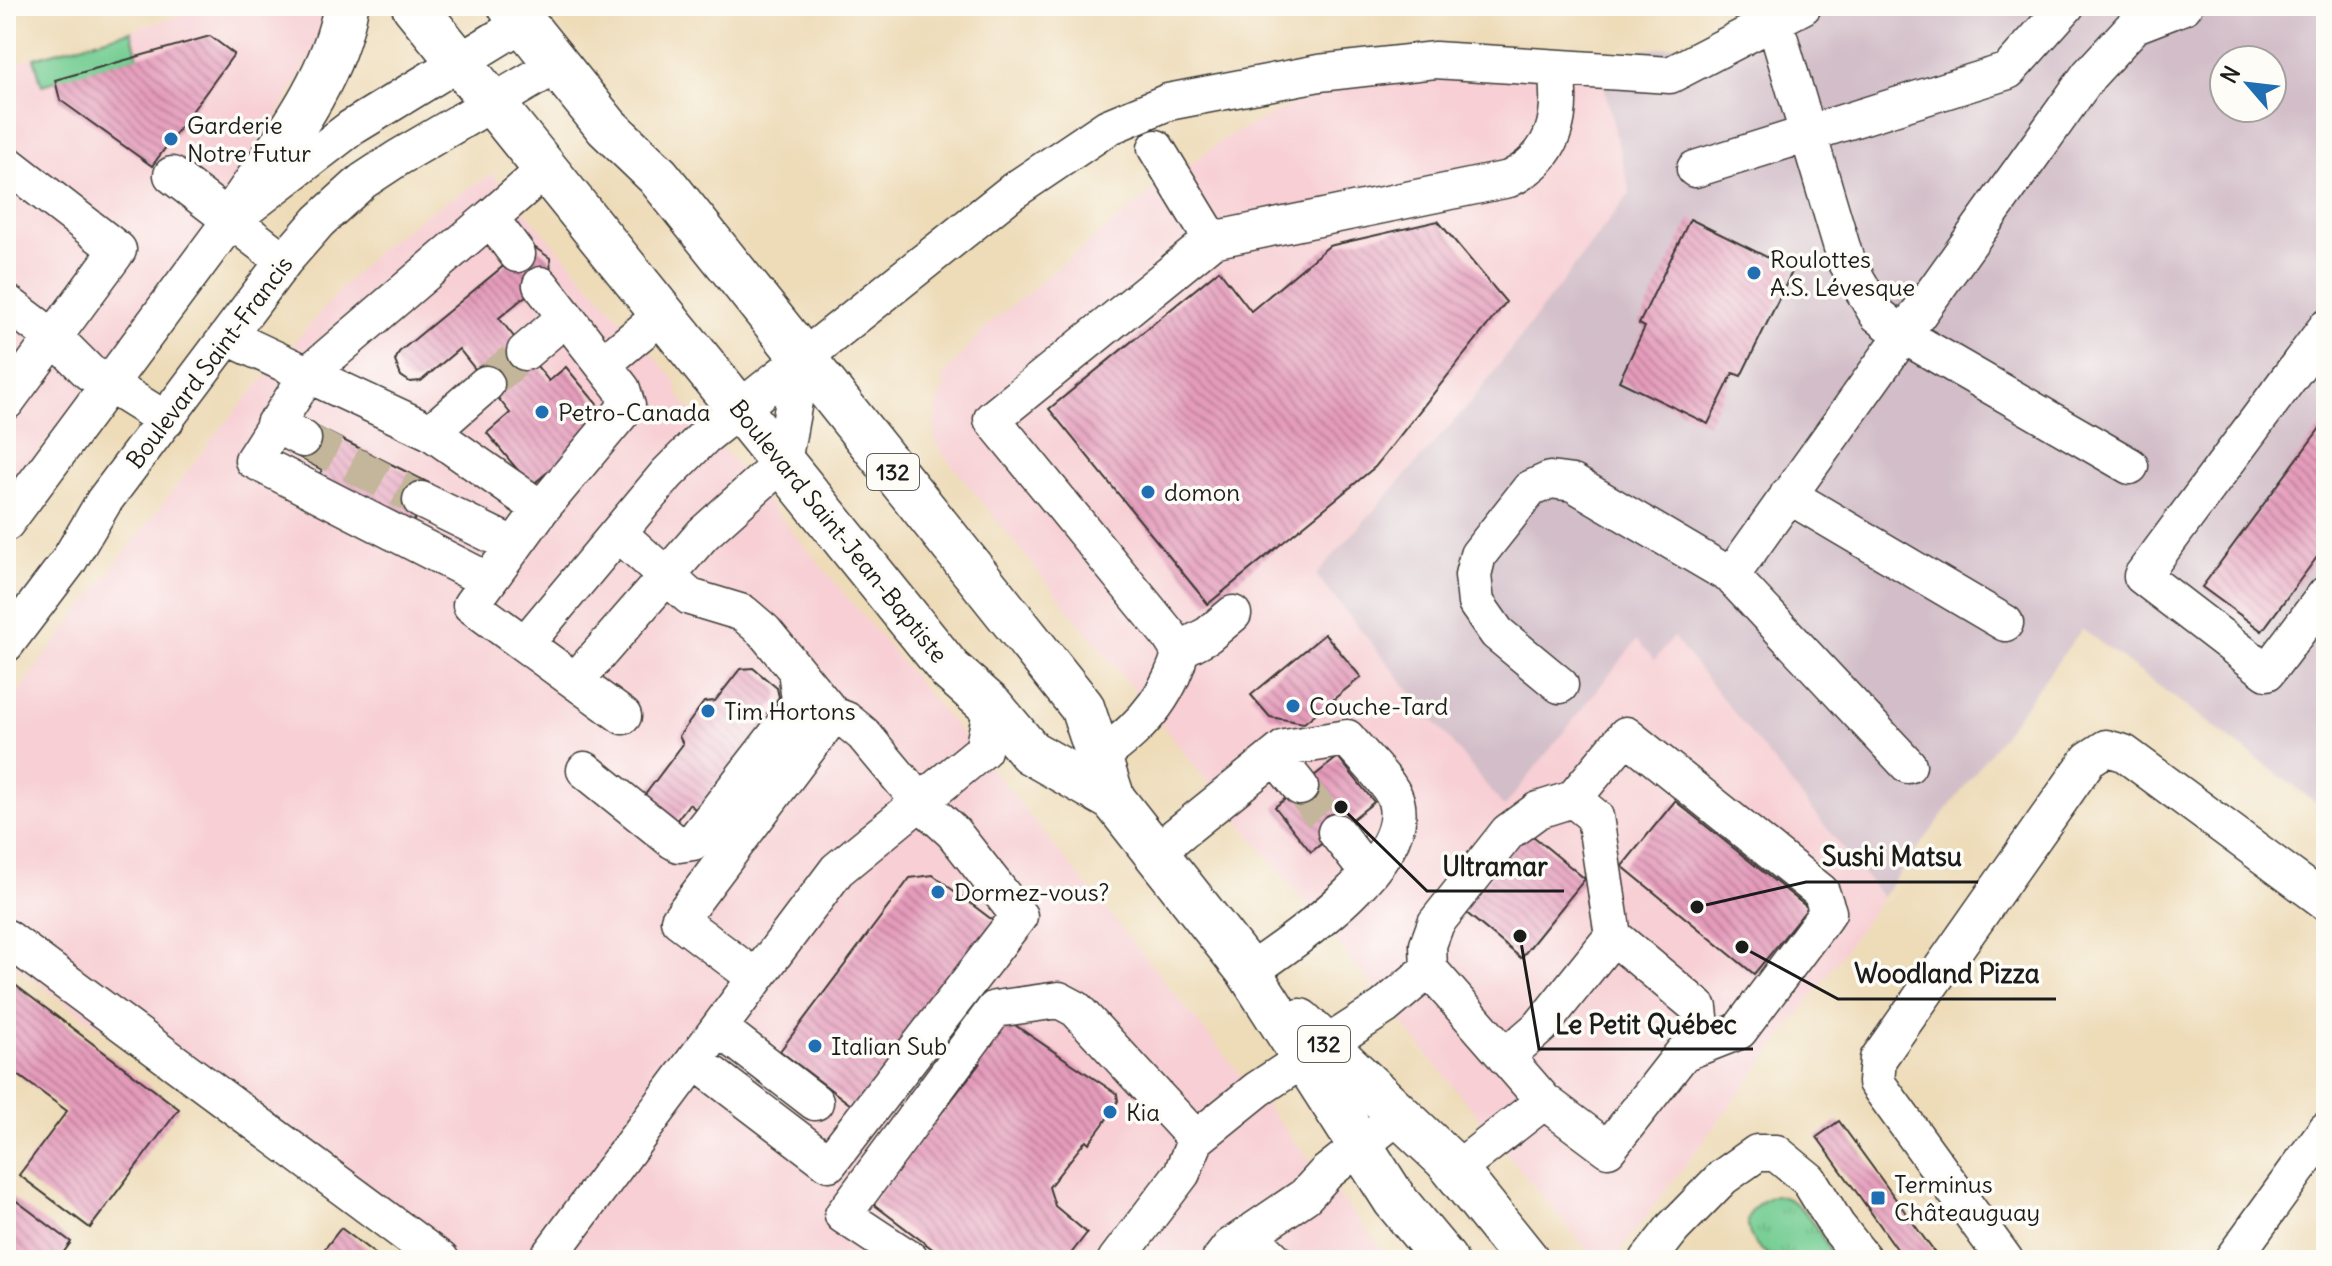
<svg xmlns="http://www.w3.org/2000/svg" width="2332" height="1266" font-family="Delius,sans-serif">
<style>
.built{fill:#f7cfd4}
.industrial{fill:#d2bdc8;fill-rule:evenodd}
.grass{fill:url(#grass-tufts);stroke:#487458;stroke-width:2}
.green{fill:#75cd93;stroke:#487458;stroke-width:2}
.building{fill:url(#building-back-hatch)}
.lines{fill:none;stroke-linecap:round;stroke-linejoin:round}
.minor-tunnel{stroke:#c4b69a;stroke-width:36;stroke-dasharray:36 18;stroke-linecap:butt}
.minor-casing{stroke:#3c3934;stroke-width:39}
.highway-casing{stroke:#3c3934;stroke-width:47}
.minor{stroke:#fff;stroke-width:36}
.highway{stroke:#fff;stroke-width:44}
.poi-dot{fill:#1f6fb2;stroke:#fdfcf7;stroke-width:3}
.labels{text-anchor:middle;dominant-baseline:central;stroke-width:7;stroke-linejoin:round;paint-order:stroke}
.shield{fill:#fdfcf7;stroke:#605f5e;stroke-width:2}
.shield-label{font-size:22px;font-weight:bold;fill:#1c1c1c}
.poi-label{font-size:24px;fill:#1c1c1c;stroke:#fdfcf7;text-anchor:start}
.street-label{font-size:24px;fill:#1c1c1c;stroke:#fdfcf7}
.leader{fill:none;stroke:#1c1c1c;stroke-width:3}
.callout-dot{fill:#1c1c1c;stroke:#fdfcf7;stroke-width:3}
.callout-label{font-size:26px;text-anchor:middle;font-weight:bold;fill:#1c1c1c;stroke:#fdfcf7;stroke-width:7;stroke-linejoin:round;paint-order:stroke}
</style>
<defs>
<pattern id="grass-tufts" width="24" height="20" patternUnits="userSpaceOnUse" patternTransform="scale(2)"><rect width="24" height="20" fill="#75cd93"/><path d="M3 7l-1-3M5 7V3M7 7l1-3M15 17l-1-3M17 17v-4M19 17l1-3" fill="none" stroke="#65af7e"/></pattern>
<pattern id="building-back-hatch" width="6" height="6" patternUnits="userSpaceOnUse" patternTransform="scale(2)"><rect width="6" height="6" fill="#e59cbb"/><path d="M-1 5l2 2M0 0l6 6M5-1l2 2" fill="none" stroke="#b97e97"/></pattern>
</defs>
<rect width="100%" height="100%" fill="#fdfcf7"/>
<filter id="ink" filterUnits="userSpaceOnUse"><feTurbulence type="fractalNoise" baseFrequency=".0125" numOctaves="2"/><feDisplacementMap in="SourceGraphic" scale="16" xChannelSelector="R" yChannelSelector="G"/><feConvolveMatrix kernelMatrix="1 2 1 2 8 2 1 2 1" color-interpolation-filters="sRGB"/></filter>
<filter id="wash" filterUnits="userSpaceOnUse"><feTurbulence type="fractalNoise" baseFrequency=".006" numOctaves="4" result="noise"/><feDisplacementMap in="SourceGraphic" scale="32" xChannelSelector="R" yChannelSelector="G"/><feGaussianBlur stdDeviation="1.8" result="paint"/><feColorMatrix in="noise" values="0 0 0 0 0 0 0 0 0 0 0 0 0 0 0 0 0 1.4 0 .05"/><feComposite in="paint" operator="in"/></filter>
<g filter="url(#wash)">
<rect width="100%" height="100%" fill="#eedcb9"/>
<path class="built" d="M215 6H327L324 33 237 187 6 496V65Z
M1597 57 1631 193 1471 402 1316 575 1638 640 1673 637 1882 897 1804 1008 1613 1260H1596L1519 1168 941 451 935 439 934 423 940 395 946 385 940 380 989 324 1152 192 1227 137 1296 103 1389 75Z
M492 174 675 380 678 395 1013 795 1391 1260H423L6 960V707L217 433 335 295 378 250 429 212Z"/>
<path class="industrial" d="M1855 6H2326V810L2082 629 1882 897 1673 637 1655 660 1637 640 1504 807 1316 575 1471 402 1630 193 1597 57 1745 35ZM2224 60H2272V108H2224Z"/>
<path class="grass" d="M1774 1195C1806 1198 1820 1236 1835 1260 1818 1260 1800 1262 1783 1260 1762 1257 1737 1231 1753 1209 1758 1203 1767 1199 1774 1195Z"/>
<path class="green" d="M131 31 138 57 42 85 34 58Z"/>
<g id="blocks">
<path class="building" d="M210 36 234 54 152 166 60 100 55 80Z
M1690 219 1793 270 1741 376 1733 373 1708 424 1619 381 1645 327 1639 324Z
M1438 221 1506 302 1375 467 1208 604 1049 409 1219 270 1251 311 1329 246Z
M534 247 550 258 551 275 499 318 549 381 566 367 610 420 531 486 487 433 510 413 459 349 421 381 410 382 401 376 395 361 399 352 524 249Z
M2326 420V545L2262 631 2202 587Z
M311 424 431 484 409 531 315 485 322 470 295 455Z
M1325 634 1361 677 1304 723 1270 717 1251 695Z
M753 668 777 688 779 697 767 713 775 719 700 813 689 804 676 821 644 796 683 744 679 736 704 702 715 701 740 669Z
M1338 757 1374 802 1311 852 1275 807Z
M1675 801 1808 908 1754 974 1622 866Z
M1527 831 1585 879 1521 958 1463 910Z
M933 875 995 922 855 1108 780 1051 910 878Z
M6 978 179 1109 90 1228 19 1175 67 1111 6 1066Z
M1006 1019 1117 1094 1118 1101 1104 1123 1089 1143 1086 1140 1049 1187 1055 1206 1087 1233 1066 1260H947L872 1203 980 1063 975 1060Z
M1839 1121 1940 1260H1905L1817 1137Z
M6 1193 71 1242 58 1260H6Z
M341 1228 383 1260H316Z"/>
</g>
</g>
<g filter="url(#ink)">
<use href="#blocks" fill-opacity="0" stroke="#3c3934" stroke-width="2"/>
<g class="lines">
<path class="minor-tunnel" d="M486 384 525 352
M303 439 421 500
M1300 787 1336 832"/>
<defs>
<path id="minor" d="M1775 23 1846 261 1877 314 1903 335 2130 466
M6 163 118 250 6 402
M1695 169 2008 71 2066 6
M172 175 284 261
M490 218 546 169
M1212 240 1509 179C1555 156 1563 118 1556 70
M541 285 622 389 627 406 541 509 471 605 623 716
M6 302 60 343 89 372 166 420
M2326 328 2142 576 2267 672 2326 594
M228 337 431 432 541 509
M525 352 566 317
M603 364 663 314
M274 424 303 439
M431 432 486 384
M1788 495 2005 623
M421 500 513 545
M6 523 230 221 351 128 523 23
M618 533 690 597 743 613 764 631 833 715 846 720 863 734 919 801 953 832 1019 916 829 1163 695 1061
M1731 576 1908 765
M487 580 253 460 308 374 490 218 517 254
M526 643 667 474 704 437 1013 191 1108 127 1168 102 1319 73 1435 60 1670 75 1803 6
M6 644 68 562 104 501 284 261 319 221 363 181 398 158 557 65
M1178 651 1208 635 1233 614
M577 679 703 534 783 462 802 357
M1560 685 1497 633 1476 603 1473 575 1478 555 1530 489 1550 480 1573 483 1731 576 2089 75 2135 25 2184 6
M1275 756 1300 787
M585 770 672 840 679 844 693 842 795 711 800 700 796 670
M1077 774C1116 746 1152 721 1172 676 1175 668 1180 660 1178 652 1177 646 1172 640 1169 635L992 419 1212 240 1156 148
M1573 799 1595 817 1613 936 1699 1008 1703 1043
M1336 832 1368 873
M1156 852 1285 748 1347 738C1359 753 1391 783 1396 801 1413 862 1291 943 1249 972
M7 938 441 1260
M756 978 837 870 983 750 992 707
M719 1028 815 1102
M1505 1057 1541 1026 1613 936
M1455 1171 1544 1101
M1250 1236 1275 1260
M546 1260 756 978 679 920 833 715
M911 1260 843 1215 995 1009 1059 1000 1076 1009 1196 1139
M1116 1260 1182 1173 1196 1139 1258 1089 1384 1007 1429 969 1544 1101 1608 1149 1683 1053 1739 1031 1828 912 1821 892 1626 735 1573 799 1538 810 1508 832 1436 923 1428 945 1429 969
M1220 1260 1230 1247 1305 1196 1326 1173 1399 1115
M1648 1260 1673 1228 1723 1177 1757 1153H1776L1809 1180 1837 1226 1864 1260
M2005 1260 1876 1082 1878 1059 2089 759 2106 748 2124 753 2326 902
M2232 1260 2326 1130"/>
<path id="highway" d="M414 6 950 670 992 707 1030 752 1113 799
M510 6 607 127 658 176 1082 707 1113 799 1249 972 1395 1200 1445 1260
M230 221C274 154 332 86 346 6
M1300 1021 1446 1159 1527 1260"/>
</defs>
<use href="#minor" class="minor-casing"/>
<use href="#highway" class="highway-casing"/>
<use href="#minor" class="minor"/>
<use href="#highway" class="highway"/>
</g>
</g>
<g class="poi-dot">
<circle cx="171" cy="139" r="8"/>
<circle cx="1754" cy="273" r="8"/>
<circle cx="542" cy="412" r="8"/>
<circle cx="1148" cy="492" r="8"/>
<circle cx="1293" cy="706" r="8"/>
<circle cx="708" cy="711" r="8"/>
<circle cx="938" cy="892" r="8"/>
<circle cx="815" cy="1046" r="8"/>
<circle cx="1110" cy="1112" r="8"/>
<rect x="1870" y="1190" width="16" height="16" rx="4"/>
</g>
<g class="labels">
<g class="shield">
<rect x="867" y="454" width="52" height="36" rx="6"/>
<rect x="1298" y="1026" width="52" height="36" rx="6"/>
</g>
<g class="shield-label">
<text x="893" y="472">132</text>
<text x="1324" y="1044">132</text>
</g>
<g class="poi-label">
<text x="187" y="125">Garderie<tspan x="187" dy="28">Notre Futur</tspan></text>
<text x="1770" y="259">Roulottes<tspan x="1770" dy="28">A.S. Lévesque</tspan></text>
<text x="558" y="412">Petro-Canada</text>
<text x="1164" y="492">domon</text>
<text x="1309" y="706">Couche-Tard</text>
<text x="724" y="711">Tim Hortons</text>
<text x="954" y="892">Dormez-vous?</text>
<text x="831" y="1046">Italian Sub</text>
<text x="1126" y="1112">Kia</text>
<text x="1894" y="1184">Terminus<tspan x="1894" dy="28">Châteauguay</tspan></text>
</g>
<g class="street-label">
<text transform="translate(209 362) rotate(-53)">Boulevard Saint-Francis</text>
<text transform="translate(839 531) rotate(51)">Boulevard Saint-Jean-Baptiste</text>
</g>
</g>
<path class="leader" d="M1697 907L1806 882H1978M1341 807L1427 891H1564M1742 947L1838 999H2056M1520 936L1539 1049H1753"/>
<g class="callout-dot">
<circle cx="1697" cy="907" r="8"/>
<circle cx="1341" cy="807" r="8"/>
<circle cx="1742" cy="947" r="8"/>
<circle cx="1520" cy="936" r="8"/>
</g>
<g class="callout-label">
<text x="1892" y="866">Sushi Matsu</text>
<text x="1495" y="876">Ultramar</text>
<text x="1947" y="983">Woodland Pizza</text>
<text x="1646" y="1034">Le Petit Québec</text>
</g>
<rect width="2332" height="1266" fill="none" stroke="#fdfcf7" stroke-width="32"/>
<g transform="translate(2248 84) rotate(298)"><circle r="38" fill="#fdfcf7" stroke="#a3a29f" stroke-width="2"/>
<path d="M0-6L14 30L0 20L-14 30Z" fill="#1f6fb2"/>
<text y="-12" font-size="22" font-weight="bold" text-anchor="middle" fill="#1c1c1c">N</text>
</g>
</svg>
